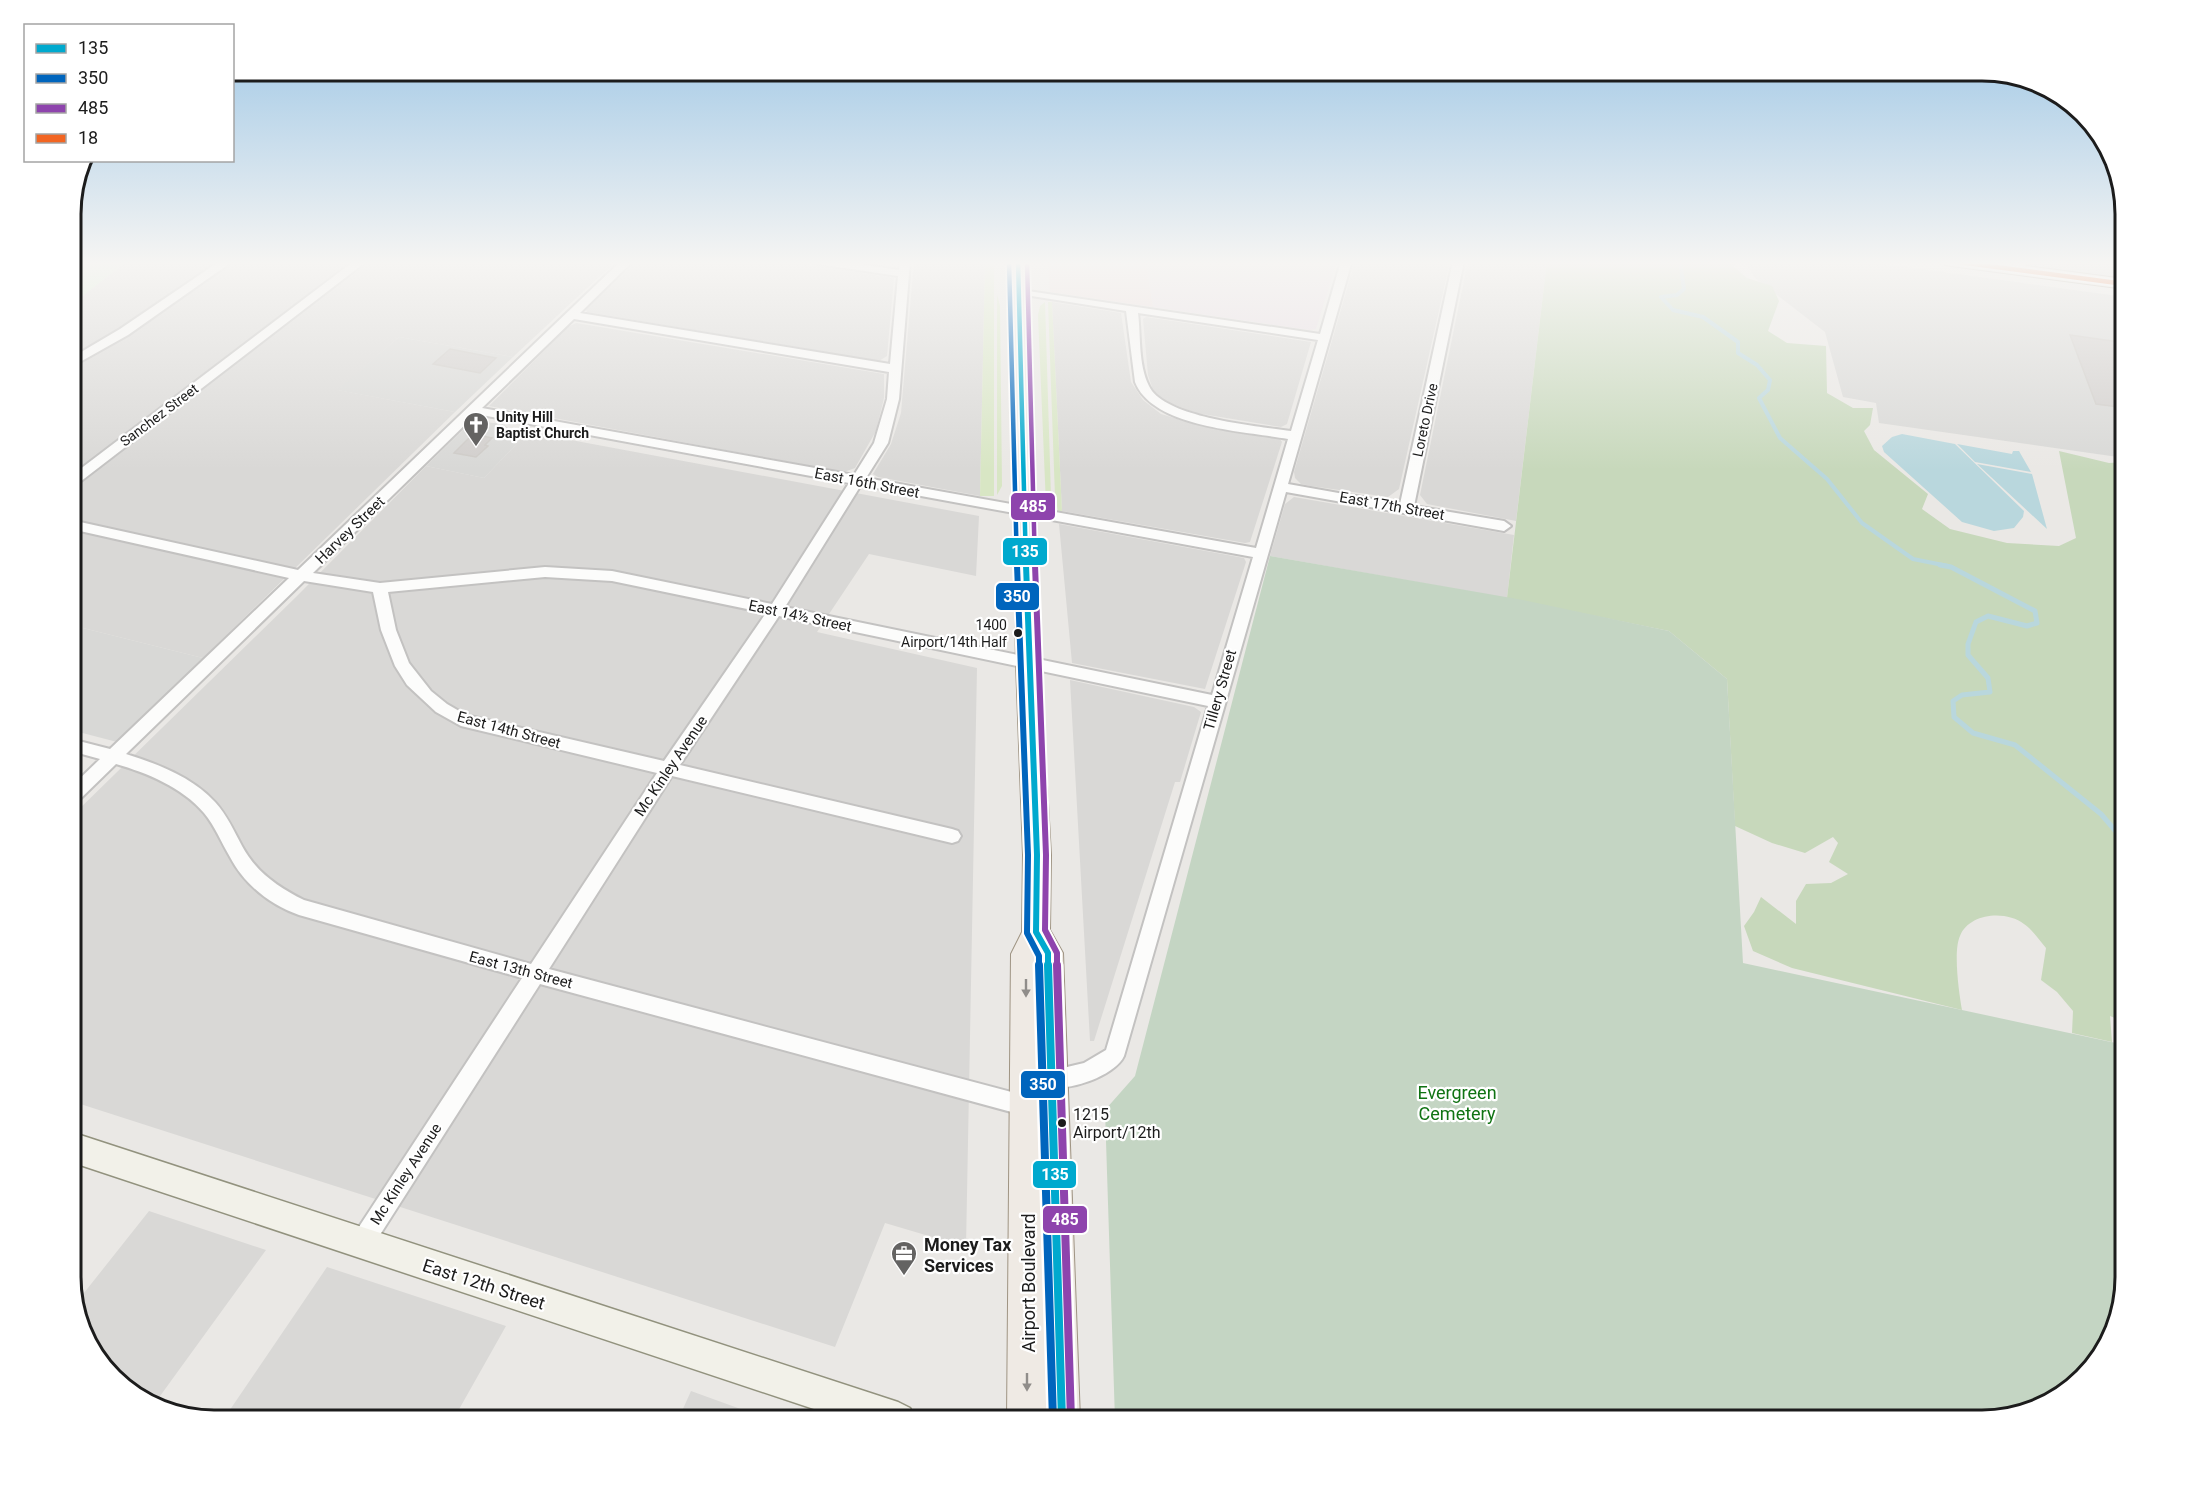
<svg xmlns="http://www.w3.org/2000/svg" width="2196" height="1491" font-family="Roboto,sans-serif">
<style>
.residential{fill:#d9d8d6}
.commercial{fill:#ecdbdb}
.industrial{fill:#e8dde4}
.religious{fill:#d8d8d6}
.grass{fill:#d8e6c4}
.forest{fill:#c7d8bb}
.cemetery{fill:#c4d5c3}
.park{fill:#d3f0d1}
.water{fill:#b9d7dd}
.lines{fill:none;stroke-linecap:round;stroke-linejoin:round}
.stream-far1{stroke:#b9d7dd;stroke-width:4}
.stream{stroke:#b9d7dd;stroke-width:5}
.building{fill:#d1cecc;stroke:#cdcac6;stroke-width:1.5}
.street-casing{stroke:#c3c2c1;stroke-width:4}
.secondary-casing{stroke:#92927e;stroke-width:3}
.primary-casing{stroke:#9f9483;stroke-width:2}
.street{fill:#fcfcfb;fill-rule:evenodd}
.secondary{fill:#f2f1e9;fill-rule:evenodd}
.primary{fill:#efeae4;fill-rule:evenodd}
.bus-1-far2-casing{stroke:#fff;stroke-width:8}
.bus-1-far1-casing{stroke:#fff;stroke-width:10}
.bus-1-casing{stroke:#fff;stroke-width:13}
.bus-2-far2-casing{stroke:#fff;stroke-width:8}
.bus-2-far1-casing{stroke:#fff;stroke-width:10}
.bus-2-casing{stroke:#fff;stroke-width:13}
.bus-3-far2-casing{stroke:#fff;stroke-width:8}
.bus-3-far1-casing{stroke:#fff;stroke-width:10}
.bus-3-casing{stroke:#fff;stroke-width:13}
.bus-4-casing{stroke:#fff;stroke-width:8}
.bus-1-far2{stroke:#00a9ce;stroke-width:4.5}
.bus-1-far1{stroke:#00a9ce;stroke-width:6}
.bus-1{stroke:#00a9ce;stroke-width:8}
.bus-2-far2{stroke:#0065bd;stroke-width:4.5}
.bus-2-far1{stroke:#0065bd;stroke-width:6}
.bus-2{stroke:#0065bd;stroke-width:8}
.bus-3-far2{stroke:#8e44ad;stroke-width:4.5}
.bus-3-far1{stroke:#8e44ad;stroke-width:6}
.bus-3{stroke:#8e44ad;stroke-width:8}
.bus-4{stroke:#f26522;stroke-width:4.5}
.oneway{fill:#908d8a}
.bus-dot{fill:#1c1c1c;stroke:#fff;stroke-width:2}
.labels{text-anchor:middle;dominant-baseline:central;stroke-width:4.5;stroke-linejoin:round;paint-order:stroke}
.far-street-label{font-size:14px;fill:#1c1c1c;stroke:#fff}
.far-poi-label{font-size:14px;font-weight:bold;fill:#1c1c1c;stroke:#fff;text-anchor:start}
.bus-label{font-size:14px;fill:#1c1c1c;stroke:#fff;text-anchor:end}
.street-label{font-size:15px;fill:#1c1c1c;stroke:#fff}
.near-bus-label{font-size:16px;fill:#1c1c1c;stroke:#fff;text-anchor:start}
.near-park-label{font-size:18px;fill:#107313;stroke:#fff}
.near-poi-label{font-size:18px;font-weight:bold;fill:#1c1c1c;stroke:#fff;text-anchor:start}
.near-street-label{font-size:18px;fill:#1c1c1c;stroke:#fff}
.rim{fill:none;stroke:#1c1c1c;stroke-width:3}
.line-badge{stroke:#fff;stroke-width:2}
.badge-label{font-size:16px;text-anchor:middle;font-weight:bold;fill:#fff}
</style>
<rect width="100%" height="100%" fill="#eae8e5"/>
<path class="residential" d="M127 261H616L513 357 399 337 338 390 455 412 203 658 71 625V305Z
M636 261H788L894 278 887 356 879 361 587 312 586 310Z
M914 261H985L980 496 878 477 873 474 891 444 901 413Z
M1355 261H1450L1399 489 1388 497 1311 486 1301 484 1295 478 1294 472Z
M1468 261H1547L1516 521 1427 504 1420 495Z
M1962 261H2125V282Z
M1052 302 1121 313 1131 382 1143 400 1161 414 1191 423 1280 439 1282 442 1250 542 1245 543 1062 511Z
M1146 317 1311 342 1287 424 1281 427 1196 413 1165 401 1153 390 1148 375 1143 319Z
M576 323 884 374V398L876 431 855 468 844 472 489 406 568 327Z
M528 432 979 516 976 576 869 554 817 632 977 668 966 1247 885 1223 835 1347 71 1101V817L297 596 426 466 484 478Z
M1294 497 1514 535 1507 598 1270 556 1285 504Z
M1059 524 1244 558 1246 562 1205 689 1072 663Z
M1070 680 1194 707 1201 712 1180 782H1175L1094 1041H1090Z
M149 1211 266 1250 155 1403 134 1396 90 1348 76 1303Z
M327 1267 506 1326 453 1420H223Z
M691 1391 771 1420H678Z"/>
<path class="commercial" d="M1048 261H1146L1153 307 1050 292Z"/>
<path class="industrial" d="M1146 261H1337L1316 329 1309 330 1153 307Z"/>
<path class="religious" d="M1744 261H1863L2125 297V458L1879 423 1876 403 1843 397 1825 332 1755 278Z
M399 337 513 357 455 412 337 390Z
M476 421 502 424 510 429 528 432 484 478 426 466 467 426Z
M71 625 203 658 117 742 71 730Z"/>
<path class="grass" d="M985 261H994V496H980Z
M997 294 1000 306 1002 486 997 495Z
M1045 302 1051 497 1054 510 1046 505 1038 315 1040 306Z
M1048 302H1052L1062 511H1058L1055 497Z"/>
<path class="forest" d="M1547 261H1734V267L1747 278 1772 286 1779 301 1768 331 1787 343 1826 346 1827 393 1853 408H1873L1870 425 1864 431 1874 450 1928 494 1922 509 1950 529 2007 543 2059 546 2076 538 2059 451 2109 463 2125 462V1022L2110 1016 2112 1042 2072 1033 2073 1011 2057 992 2041 980 2046 948C2039 940 2033 930 2024 924 2006 910 1969 913 1960 936 1953 951 1959 993 1962 1010L1792 968 1753 951 1744 926 1754 912 1761 897 1796 924V901L1806 884 1831 883 1848 874 1829 862 1838 843 1833 837 1805 853 1772 843 1735 826 1727 679 1669 631 1507 598Z"/>
<path class="cemetery" d="M1270 556 1523 600 1669 631 1727 679 1743 963 2125 1045V1277L2101 1357 2053 1401 1982 1420H1115L1105 1110 1135 1076Z"/>
<path class="park" d="M71 261H127L71 305Z"/>
<path class="water" d="M1902 434 1955 444 2024 511 2023 517 2014 528 1994 531 1962 522 1884 452 1882 446 1892 437Z
M1957 444 2012 454 2013 451H2019L2031 472 1975 462Z
M1977 464 2032 474 2047 529Z"/>
<g class="lines">
<path class="stream-far1" d="M1680 261 1684 289 1677 295 1661 297 1673 310 1703 317 1738 342V353L1757 365 1770 380 1768 390 1759 398 1780 438 1827 479 1862 523 1913 559 1948 566"/>
<path class="stream" d="M1940 565 1951 567 2035 611 2037 623 2027 626 1988 616 1976 622 1968 644V655L1988 678 1990 692 1962 695 1953 701 1954 717 1973 733 2015 745 2101 814 2125 842"/>
</g>
<path class="building" d="M2070 335 2126 343V408L2096 404Z
M450 349 496 358 480 373 433 364Z
M473 434 492 438 485 445 488 446 476 457 454 453Z"/>
<g class="lines">
<defs>
<path id="street" d="M220 261H233L128 335 71 367V358L120 329Z
M354 261H367L76 485 71 486V476Z
M621 261H633L580 313 890 364 898 276 818 264 812 261H839L899 270 900 261H910L899 399 888 443 866 478 1256 548 1288 439C1245 431 1153 428 1135 382L1126 311 1019 294 1013 291 1015 289 1320 334 1341 261H1352L1288 484 1400 504 1453 261H1464L1414 506 1504 521 1511 526 1504 531 1286 492 1124 1056C1115 1076 1066 1093 1046 1086L1043 1079 1046 1072 1084 1063 1106 1050 1208 706 779 616 680 765 952 829 958 831 961 836 958 841 952 843 672 776 549 969 1026 1096 1033 1099 1036 1106 1033 1113 1026 1116 540 984 369 1252 361 1255 353 1252 350 1244 353 1236 522 978 299 915C270 905 244 884 230 857 221 842 215 826 204 813 182 787 147 773 116 764L77 802 71 804V787L100 759 71 751V739L110 749 289 578 71 529V520L298 570ZM1138 313 1318 340 1291 431C1257 426 1164 418 1149 386 1138 364 1141 336 1138 313ZM574 319 889 372 887 399 874 443 854 475 482 408ZM476 414 849 483 772 604 612 571 545 567 380 583 313 573ZM861 485 1253 557 1212 695 785 607ZM545 577 612 581 766 613 664 761 466 715 447 704 431 691 409 663 396 630 388 592ZM304 581 373 592 381 630 395 666 407 685 436 712 461 726 657 773 531 964 304 900C278 887 256 872 242 846 234 831 227 815 215 802 192 777 158 764 126 754Z
M2011 261H2022L2030 271 2028 273H2020Z"/>
<path id="secondary" d="M71 1132 898 1402 910 1408 916 1420H847L71 1162Z"/>
<path id="primary" d="M1010 261H1027L1040 663 1051 855 1050 930 1063 953 1080 1420H1007L1011 954 1022 932 1023 855 1016 663Z
M1942 261H1989L2125 279V289L1951 266 1945 265Z"/>
</defs>
<use href="#street" class="street-casing"/>
<use href="#secondary" class="secondary-casing"/>
<use href="#primary" class="primary-casing"/>
<use href="#street" class="street"/>
<use href="#secondary" class="secondary"/>
<use href="#primary" class="primary"/>
<defs>
<path id="bus-1-far2" d="M1018 261 1026 566"/>
<path id="bus-1-far1" d="M1026 565 1037 855 1036 932 1048 953V966"/>
<path id="bus-1" d="M1048 965 1062 1420"/>
<path id="bus-2-far2" d="M1009 261 1017 566"/>
<path id="bus-2-far1" d="M1017 565 1028 855 1027 933 1039 956V966"/>
<path id="bus-2" d="M1039 965 1053 1420"/>
<path id="bus-3-far2" d="M1027 261 1035 566"/>
<path id="bus-3-far1" d="M1035 565 1046 855 1045 930 1057 953V966"/>
<path id="bus-3" d="M1057 965 1071 1420"/>
<path id="bus-4" d="M1951 261 2125 284"/>
</defs>
<use href="#bus-1-far2" class="bus-1-far2-casing"/>
<use href="#bus-1-far1" class="bus-1-far1-casing"/>
<use href="#bus-1" class="bus-1-casing"/>
<use href="#bus-2-far2" class="bus-2-far2-casing"/>
<use href="#bus-2-far1" class="bus-2-far1-casing"/>
<use href="#bus-2" class="bus-2-casing"/>
<use href="#bus-3-far2" class="bus-3-far2-casing"/>
<use href="#bus-3-far1" class="bus-3-far1-casing"/>
<use href="#bus-3" class="bus-3-casing"/>
<use href="#bus-4" class="bus-4-casing"/>
<use href="#bus-1-far2" class="bus-1-far2"/>
<use href="#bus-1-far1" class="bus-1-far1"/>
<use href="#bus-1" class="bus-1"/>
<use href="#bus-2-far2" class="bus-2-far2"/>
<use href="#bus-2-far1" class="bus-2-far1"/>
<use href="#bus-2" class="bus-2"/>
<use href="#bus-3-far2" class="bus-3-far2"/>
<use href="#bus-3-far1" class="bus-3-far1"/>
<use href="#bus-3" class="bus-3"/>
<use href="#bus-4" class="bus-4"/>
</g>
<defs><path id="oneway-solid" d="M-6-.8H1V-3.2L6.5 0L1 3.2V.8H-6Z" transform="scale(1.5)"/></defs>
<g class="oneway">
<use href="#oneway-solid" transform="translate(1026 988) rotate(90)"/>
<use href="#oneway-solid" transform="translate(1027 1382) rotate(90)"/>
</g>
<linearGradient id="sky" x2="0" y2="1"><stop stop-color="#95c2e4"/><stop offset="0.56" stop-color="#f6f5f3"/><stop offset="1" stop-color="#f6f5f3" stop-opacity="0"/></linearGradient>
<rect width="2196" height="470" fill="url(#sky)"/>
<defs>
<symbol id="church-pin" viewBox="-11 -11 22 30"><path d="M0 17L-7.5 6A9.5 9.5 0 1 1 7.5 6Z" fill="#646362" stroke="#fff"/><path d="M-1.2-6h2.4v3.5h3.3v2.4h-3.3V6h-2.4V-.1h-3.3v-2.4h3.3Z" fill="#fff"/></symbol>
<symbol id="office-pin" viewBox="-11 -11 22 30"><path d="M0 17L-7.5 6A9.5 9.5 0 1 1 7.5 6Z" fill="#646362" stroke="#fff"/><path d="M-6-3h4V-5.5h4V-3h4V5H-6ZM-1-4.5V-3h2v-1.5ZM-6 0V1H6V0Z" fill="#fff"/></symbol>
</defs>
<g fill-rule="evenodd">
<use href="#church-pin" x="461" y="410" width="30" height="40"/>
<use href="#office-pin" x="889" y="1239" width="30" height="40"/>
</g>
<g class="bus-dot">
<circle cx="1018" cy="633" r="5"/>
<circle cx="1062" cy="1123" r="5"/>
</g>
<g class="labels">
<g class="far-street-label">
<text transform="translate(159 415) rotate(-37)">Sanchez Street</text>
<text transform="translate(1425 420) rotate(-78)">Loreto Drive</text>
</g>
<g class="far-poi-label">
<text x="496" y="417">Unity Hill<tspan x="496" dy="16">Baptist Church</tspan></text>
</g>
<g class="bus-label">
<text x="1007" y="625">1400<tspan x="1007" dy="17">Airport/14th Half</tspan></text>
</g>
<g class="street-label">
<text transform="translate(867 483) rotate(11)">East 16th Street</text>
<text transform="translate(1392 506) rotate(10)">East 17th Street</text>
<text transform="translate(350 530) rotate(-44)">Harvey Street</text>
<text transform="translate(800 616) rotate(12)">East 14½ Street</text>
<text transform="translate(1220 690) rotate(-74)">Tillery Street</text>
<text transform="translate(509 730) rotate(15)">East 14th Street</text>
<text transform="translate(671 766) rotate(-56)">Mc Kinley Avenue</text>
<text transform="translate(521 970) rotate(15)">East 13th Street</text>
<text transform="translate(406 1174) rotate(-57)">Mc Kinley Avenue</text>
</g>
<g class="near-bus-label">
<text x="1073" y="1114">1215<tspan x="1073" dy="18">Airport/12th</tspan></text>
</g>
<g class="near-park-label">
<text x="1457" y="1092">Evergreen<tspan x="1457" dy="21">Cemetery</tspan></text>
</g>
<g class="near-poi-label">
<text x="924" y="1244">Money Tax<tspan x="924" dy="21">Services</tspan></text>
</g>
<g class="near-street-label">
<text transform="translate(1028 1283) rotate(-90)">Airport Boulevard</text>
<text transform="translate(484 1284) rotate(18)">East 12th Street</text>
</g>
</g>
<path d="M0 0H2196V1491H0ZM214 81H1982A133 133 0 0 1 2115 214V1277A133 133 0 0 1 1982 1410H214A133 133 0 0 1 81 1277V214A133 133 0 0 1 214 81Z" fill="#fff" fill-rule="evenodd"/>
<path class="rim" d="M214 81H1982A133 133 0 0 1 2115 214V1277A133 133 0 0 1 1982 1410H214A133 133 0 0 1 81 1277V214A133 133 0 0 1 214 81Z"/>
<g class="line-badge">
<rect x="1010" y="492" width="46" height="29" rx="6" fill="#8e44ad"/>
<rect x="1002" y="537" width="46" height="29" rx="6" fill="#00a9ce"/>
<rect x="995" y="582" width="45" height="29" rx="6" fill="#0065bd"/>
<rect x="1020" y="1070" width="46" height="29" rx="6" fill="#0065bd"/>
<rect x="1032" y="1160" width="45" height="29" rx="6" fill="#00a9ce"/>
<rect x="1042" y="1205" width="46" height="29" rx="6" fill="#8e44ad"/>
</g>
<g class="badge-label">
<text x="1033" y="512">485</text>
<text x="1025" y="557">135</text>
<text x="1017" y="602">350</text>
<text x="1043" y="1090">350</text>
<text x="1055" y="1180">135</text>
<text x="1065" y="1225">485</text>
</g>
<rect x="24" y="24" width="210" height="138" fill="#ffffff" stroke="#a4a4a4" stroke-width="1.5"/>
<rect x="36" y="44" width="30" height="9" fill="#00a9ce" stroke="#a4a4a4" stroke-width="1.5"/>
<text x="78" y="54" font-size="18" fill="#1c1c1c">135</text>
<rect x="36" y="74" width="30" height="9" fill="#0065bd" stroke="#a4a4a4" stroke-width="1.5"/>
<text x="78" y="84" font-size="18" fill="#1c1c1c">350</text>
<rect x="36" y="104" width="30" height="9" fill="#8e44ad" stroke="#a4a4a4" stroke-width="1.5"/>
<text x="78" y="114" font-size="18" fill="#1c1c1c">485</text>
<rect x="36" y="134" width="30" height="9" fill="#f26522" stroke="#a4a4a4" stroke-width="1.5"/>
<text x="78" y="144" font-size="18" fill="#1c1c1c">18</text>
</svg>
